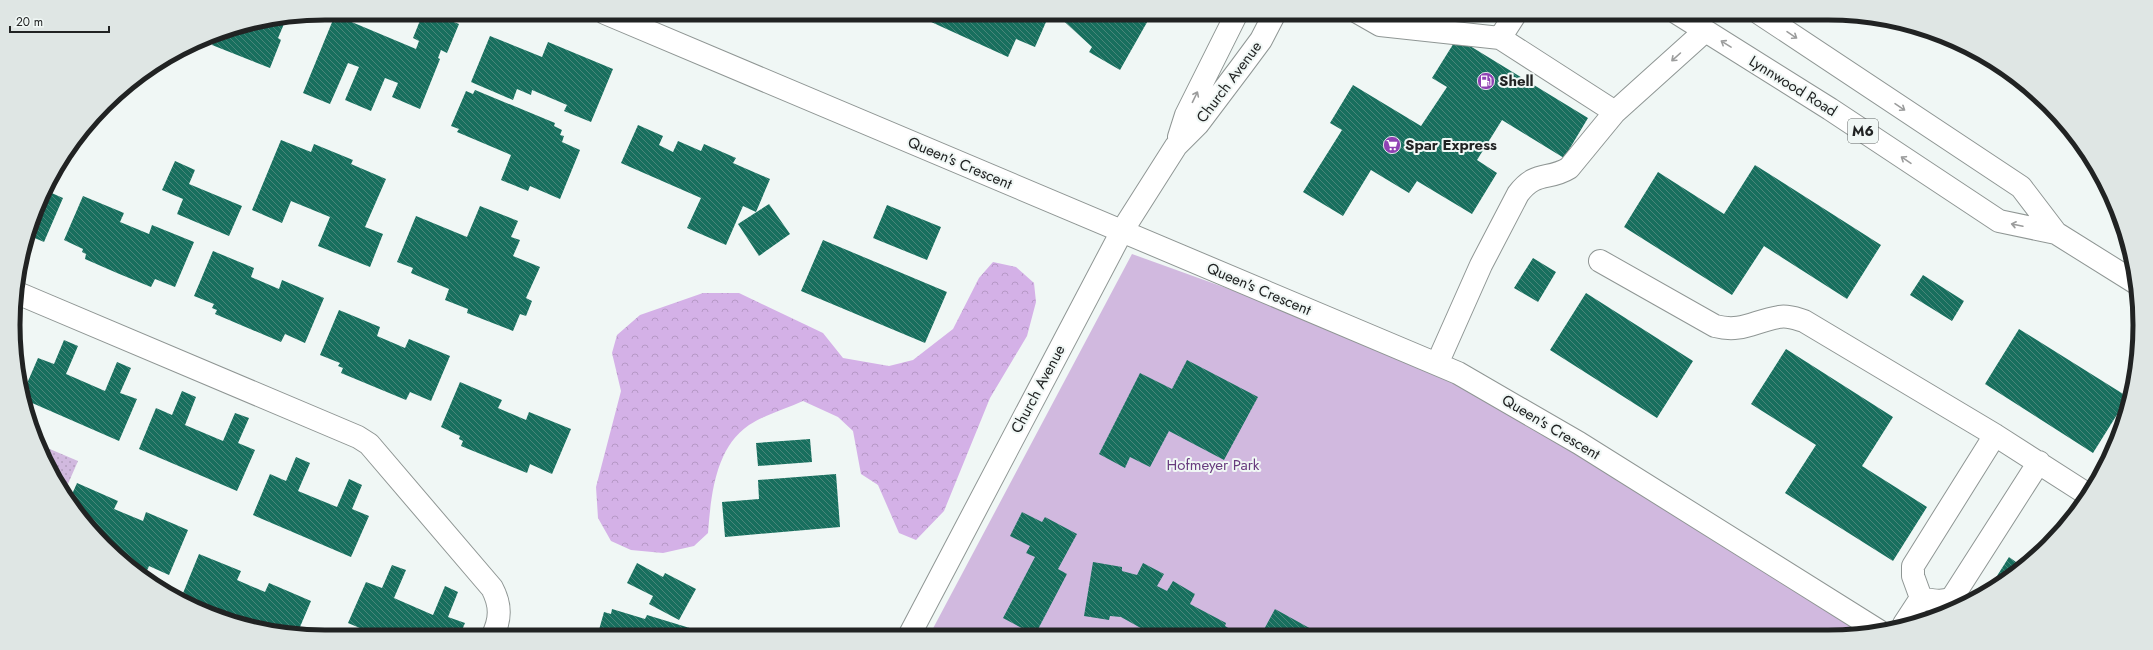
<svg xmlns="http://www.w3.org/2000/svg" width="2153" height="650" font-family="Jost,sans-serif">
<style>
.grass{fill:url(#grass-dots)}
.forest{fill:url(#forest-crowns)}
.park{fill:#d1b9df}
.building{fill:url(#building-back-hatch)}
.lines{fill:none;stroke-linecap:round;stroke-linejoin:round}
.minor-casing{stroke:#8f9694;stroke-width:24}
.major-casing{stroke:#8f9694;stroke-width:24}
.minor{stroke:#fff;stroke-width:22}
.major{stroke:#fff;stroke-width:22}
.oneway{stroke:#9b9c9c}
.labels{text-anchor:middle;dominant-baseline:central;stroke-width:4;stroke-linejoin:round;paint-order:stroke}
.shield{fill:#f0f7f5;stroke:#5f6362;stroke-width:1}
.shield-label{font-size:14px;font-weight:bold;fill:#212323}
.poi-label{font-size:15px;font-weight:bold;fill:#212323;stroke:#f0f7f5;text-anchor:start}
.street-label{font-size:15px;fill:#212323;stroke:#f0f7f5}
.park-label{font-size:15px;fill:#683c7e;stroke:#f0f7f5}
.rim{fill:none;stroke:#212323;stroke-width:5}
</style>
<defs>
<pattern id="grass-dots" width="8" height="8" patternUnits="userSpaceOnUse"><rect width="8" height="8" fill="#d1b9df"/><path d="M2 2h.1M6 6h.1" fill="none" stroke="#b39fbf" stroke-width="1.8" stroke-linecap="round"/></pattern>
<pattern id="forest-crowns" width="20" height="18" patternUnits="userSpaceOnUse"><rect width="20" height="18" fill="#d4b1e7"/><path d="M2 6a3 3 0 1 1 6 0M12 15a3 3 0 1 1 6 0" fill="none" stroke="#b698c6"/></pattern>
<pattern id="building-back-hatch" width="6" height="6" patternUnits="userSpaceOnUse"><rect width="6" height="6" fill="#186f5e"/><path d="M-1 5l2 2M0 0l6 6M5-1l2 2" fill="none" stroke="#49867a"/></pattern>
</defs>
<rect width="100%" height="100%" fill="#f0f7f5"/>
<path class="grass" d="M38 444 78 461 64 493 45 463Z"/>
<path class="forest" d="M993 262 1016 267 1034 283 1036 302 1027 336 990 398 944 511 916 540 899 533 878 485 861 474 853 431 838 417 803 401C786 409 764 415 749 425 715 448 711 496 708 533L694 546 663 553 631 550 611 541 598 518 596 487 621 391 612 353 617 335 640 315 703 293H739L823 333 843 358 889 366 913 360 953 329 979 278Z"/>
<path class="park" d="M1132 254 1437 364 1868 634 929 636Z"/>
<path class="building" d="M351 13H371L368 20Z
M423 13H431L459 24 447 53 441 50 438 58 440 59 420 109 392 97 398 83 385 78 371 111 345 100 359 67 348 63 330 104 303 93 335 15 416 49 419 41 413 38Z
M920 13H1030L1046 22 1035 47 1016 39 1008 57 918 16Z
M1055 13H1143L1150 17 1120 70 1089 52 1092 47Z
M287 17 278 38 281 40 270 68 212 45 217 33 264 19Z
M490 36 542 57 548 42 613 69 591 122 564 111 567 105 532 90 531 95 517 89 513 100 471 82Z
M1457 38 1588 118 1564 158 1502 120 1477 160 1497 173 1472 214 1417 181 1409 193 1371 170 1343 216 1303 192 1342 130 1330 123 1353 85 1421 126 1447 87 1432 78Z
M475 90 555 123 554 126 562 130 560 135 564 136 562 142 580 150 560 199 530 186 528 191 501 180 511 155 457 132 459 129 451 126 466 91 473 94Z
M638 125 663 136 659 145 673 152 678 141 701 151 704 144 736 158 733 163 770 179 756 212 743 206 726 245 687 228 701 198 621 163Z
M281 140 311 152 314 144 353 160 351 164 386 179 365 227 383 234 370 267 318 246 330 217 291 201 282 223 252 210Z
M175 161 195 170 189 184 242 206 229 236 177 214 183 199 162 190Z
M1755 165 1881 245 1847 299 1764 246 1732 295 1624 227 1658 172 1724 214Z
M49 181 51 183 47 191 63 198 44 242 30 236Z
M83 196 124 213 120 222 137 229 149 234 152 225 194 242 175 287 155 279 151 287 117 273 85 259 86 254 82 252 83 249 64 240Z
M769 204 790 234 759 256 738 224Z
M887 205 941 227 927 260 873 238Z
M480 206 518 221 511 237 520 240 513 256 540 267 526 298 532 301 526 316 520 314 513 331 467 313 468 309 445 300 449 289 411 273 413 268 397 262 416 216 467 237Z
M823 240 947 292 925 343 801 291Z
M213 251 254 268 251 277 279 289 282 280 324 298 305 343 285 334 281 342 215 314 217 310 212 308 214 304 194 296Z
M1533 258 1556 272 1538 302 1514 288Z
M1923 275 1964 301 1952 321 1910 295Z
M1586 293 1693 361 1657 418 1550 350Z
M339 310 380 327 377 336 405 348 409 339 450 356 431 401 410 392 406 400 341 373 343 368 338 366 340 363 320 355Z
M2019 329 2128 397 2093 453 1985 384Z
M64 340 78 346 66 374 105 391 117 362 131 368 120 393 137 399 119 441 23 399 22 395 38 358 54 364Z
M1786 349 1893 417 1862 466 1927 507 1893 561 1785 493 1816 445 1751 404Z
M1187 360 1258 397 1224 460 1169 431 1150 467 1130 457 1125 468 1099 454 1140 373 1172 389Z
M460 382 502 400 498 408 526 420 529 412 571 429 552 474 530 464 527 473 461 446 463 441 459 439 460 436 441 427Z
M182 391 196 397 185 425 223 441 235 413 249 418 238 443 255 450 237 491 139 449 156 408 172 415Z
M810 439 812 462 758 466 756 443Z
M296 457 310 463 298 491 337 507 349 479 362 485 352 509 369 516 351 557 253 515 270 474 286 481Z
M836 474 840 527 725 537 722 502 759 499 758 480Z
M77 483 118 501 114 509 143 521 146 512 188 530 169 575 149 566 145 575 138 572 77 515 69 501Z
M1022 512 1042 522 1045 517 1077 534 1058 569 1067 574 1035 635 1003 618 1035 557 1026 553 1030 546 1010 536Z
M199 554 241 571 237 580 265 592 269 583 311 601 297 634 264 631 206 613 199 610 200 607 181 598Z
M2009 557 2023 567 1988 590Z
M1093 562 1122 567V571L1137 575 1143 563 1164 574 1157 586 1167 591 1173 581 1195 594 1190 604 1226 623 1225 626 1237 633 1235 635 1155 636 1121 617 1110 616 1109 620 1084 616Z
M637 563 663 577 665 573 696 589 679 620 649 604 653 596 627 583Z
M392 565 406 570 394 598 433 615 445 586 458 592 448 617 465 623 459 637H381L348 623 366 582 382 588Z
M612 609 645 619 647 615 716 636 597 637 604 612 611 614Z
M1275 609 1322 635H1261Z"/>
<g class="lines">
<defs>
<path id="minor" d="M605 13 1458 373 1579 443 1879 631
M1359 13 1380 25 1500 38 1615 112
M1500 38 1516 13
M1179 137 1186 115 1237 13
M1600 261 1715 326C1742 333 1754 321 1779 317 1788 315 1797 319 1804 321L1995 435 2087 494
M15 292 358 437 369 444 492 588C501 605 501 619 492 637
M1437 364 1481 265 1518 194C1536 170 1548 181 1569 168L1615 112 1705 31
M1921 598C1932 600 1941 603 1952 598L2039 462
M1921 598 1913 576V566L1995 435
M1904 624 1921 598
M909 636 1122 231 1176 146 1198 124 1241 67 1261 40 1275 13"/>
<path id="major" d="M1677 13 1830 109 1999 221 2056 233 2136 283
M1759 13 2021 187 2056 233"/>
</defs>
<use href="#minor" class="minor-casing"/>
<use href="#major" class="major-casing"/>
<use href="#minor" class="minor"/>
<use href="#major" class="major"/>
</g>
<defs><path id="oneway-shaft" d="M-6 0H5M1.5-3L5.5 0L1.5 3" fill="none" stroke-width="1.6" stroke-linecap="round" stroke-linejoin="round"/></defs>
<g class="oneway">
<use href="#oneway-shaft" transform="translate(1792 35) rotate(34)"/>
<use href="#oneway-shaft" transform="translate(1726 44) rotate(-148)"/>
<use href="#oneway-shaft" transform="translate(1676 57) rotate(138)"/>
<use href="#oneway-shaft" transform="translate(1195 97) rotate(-64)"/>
<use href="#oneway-shaft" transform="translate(1900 107) rotate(34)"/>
<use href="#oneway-shaft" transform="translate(1906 160) rotate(-146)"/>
<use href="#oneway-shaft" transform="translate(2017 225) rotate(-168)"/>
</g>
<defs>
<symbol id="fuel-disc" viewBox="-11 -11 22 22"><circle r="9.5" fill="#8f42b3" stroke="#f0f7f5"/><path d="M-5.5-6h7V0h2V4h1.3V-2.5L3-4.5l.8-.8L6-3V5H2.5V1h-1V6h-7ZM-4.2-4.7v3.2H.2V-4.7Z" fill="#fff"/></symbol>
<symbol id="supermarket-disc" viewBox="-11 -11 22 22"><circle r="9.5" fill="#8f42b3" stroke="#f0f7f5"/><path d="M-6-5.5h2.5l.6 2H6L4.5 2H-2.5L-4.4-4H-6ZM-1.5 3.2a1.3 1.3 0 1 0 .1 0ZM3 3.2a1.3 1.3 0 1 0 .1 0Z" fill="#fff"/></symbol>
</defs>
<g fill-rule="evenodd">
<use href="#fuel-disc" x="1476" y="71" width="20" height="20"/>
<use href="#supermarket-disc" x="1382" y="135" width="20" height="20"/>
</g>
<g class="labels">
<rect class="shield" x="1848" y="119" width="30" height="24" rx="3"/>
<g class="shield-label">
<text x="1863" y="131">M6</text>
</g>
<g class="poi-label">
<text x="1499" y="81">Shell</text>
<text x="1405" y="145">Spar Express</text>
</g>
<g class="street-label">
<text transform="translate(1229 82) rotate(-53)">Church Avenue</text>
<text transform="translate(1793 86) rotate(32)">Lynnwood Road</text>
<text transform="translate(960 163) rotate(23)">Queen's Crescent</text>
<text transform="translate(1259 289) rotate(23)">Queen's Crescent</text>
<text transform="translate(1038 389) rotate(-62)">Church Avenue</text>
<text transform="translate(1551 427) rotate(31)">Queen's Crescent</text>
</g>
<g class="park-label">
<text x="1213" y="465">Hofmeyer Park</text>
</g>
</g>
<path d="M0 0H2153V650H0ZM325 20H1828A305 305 0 0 1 2133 325V325A305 305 0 0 1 1828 630H325A305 305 0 0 1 20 325V325A305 305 0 0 1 325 20Z" fill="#dfe6e4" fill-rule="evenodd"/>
<path class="rim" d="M325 20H1828A305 305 0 0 1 2133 325V325A305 305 0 0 1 1828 630H325A305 305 0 0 1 20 325V325A305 305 0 0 1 325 20Z"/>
<path d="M10 26v6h99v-6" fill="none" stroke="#212323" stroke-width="2"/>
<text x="16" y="26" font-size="12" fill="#212323" stroke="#f0f7f5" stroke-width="3" paint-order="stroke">20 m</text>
</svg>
